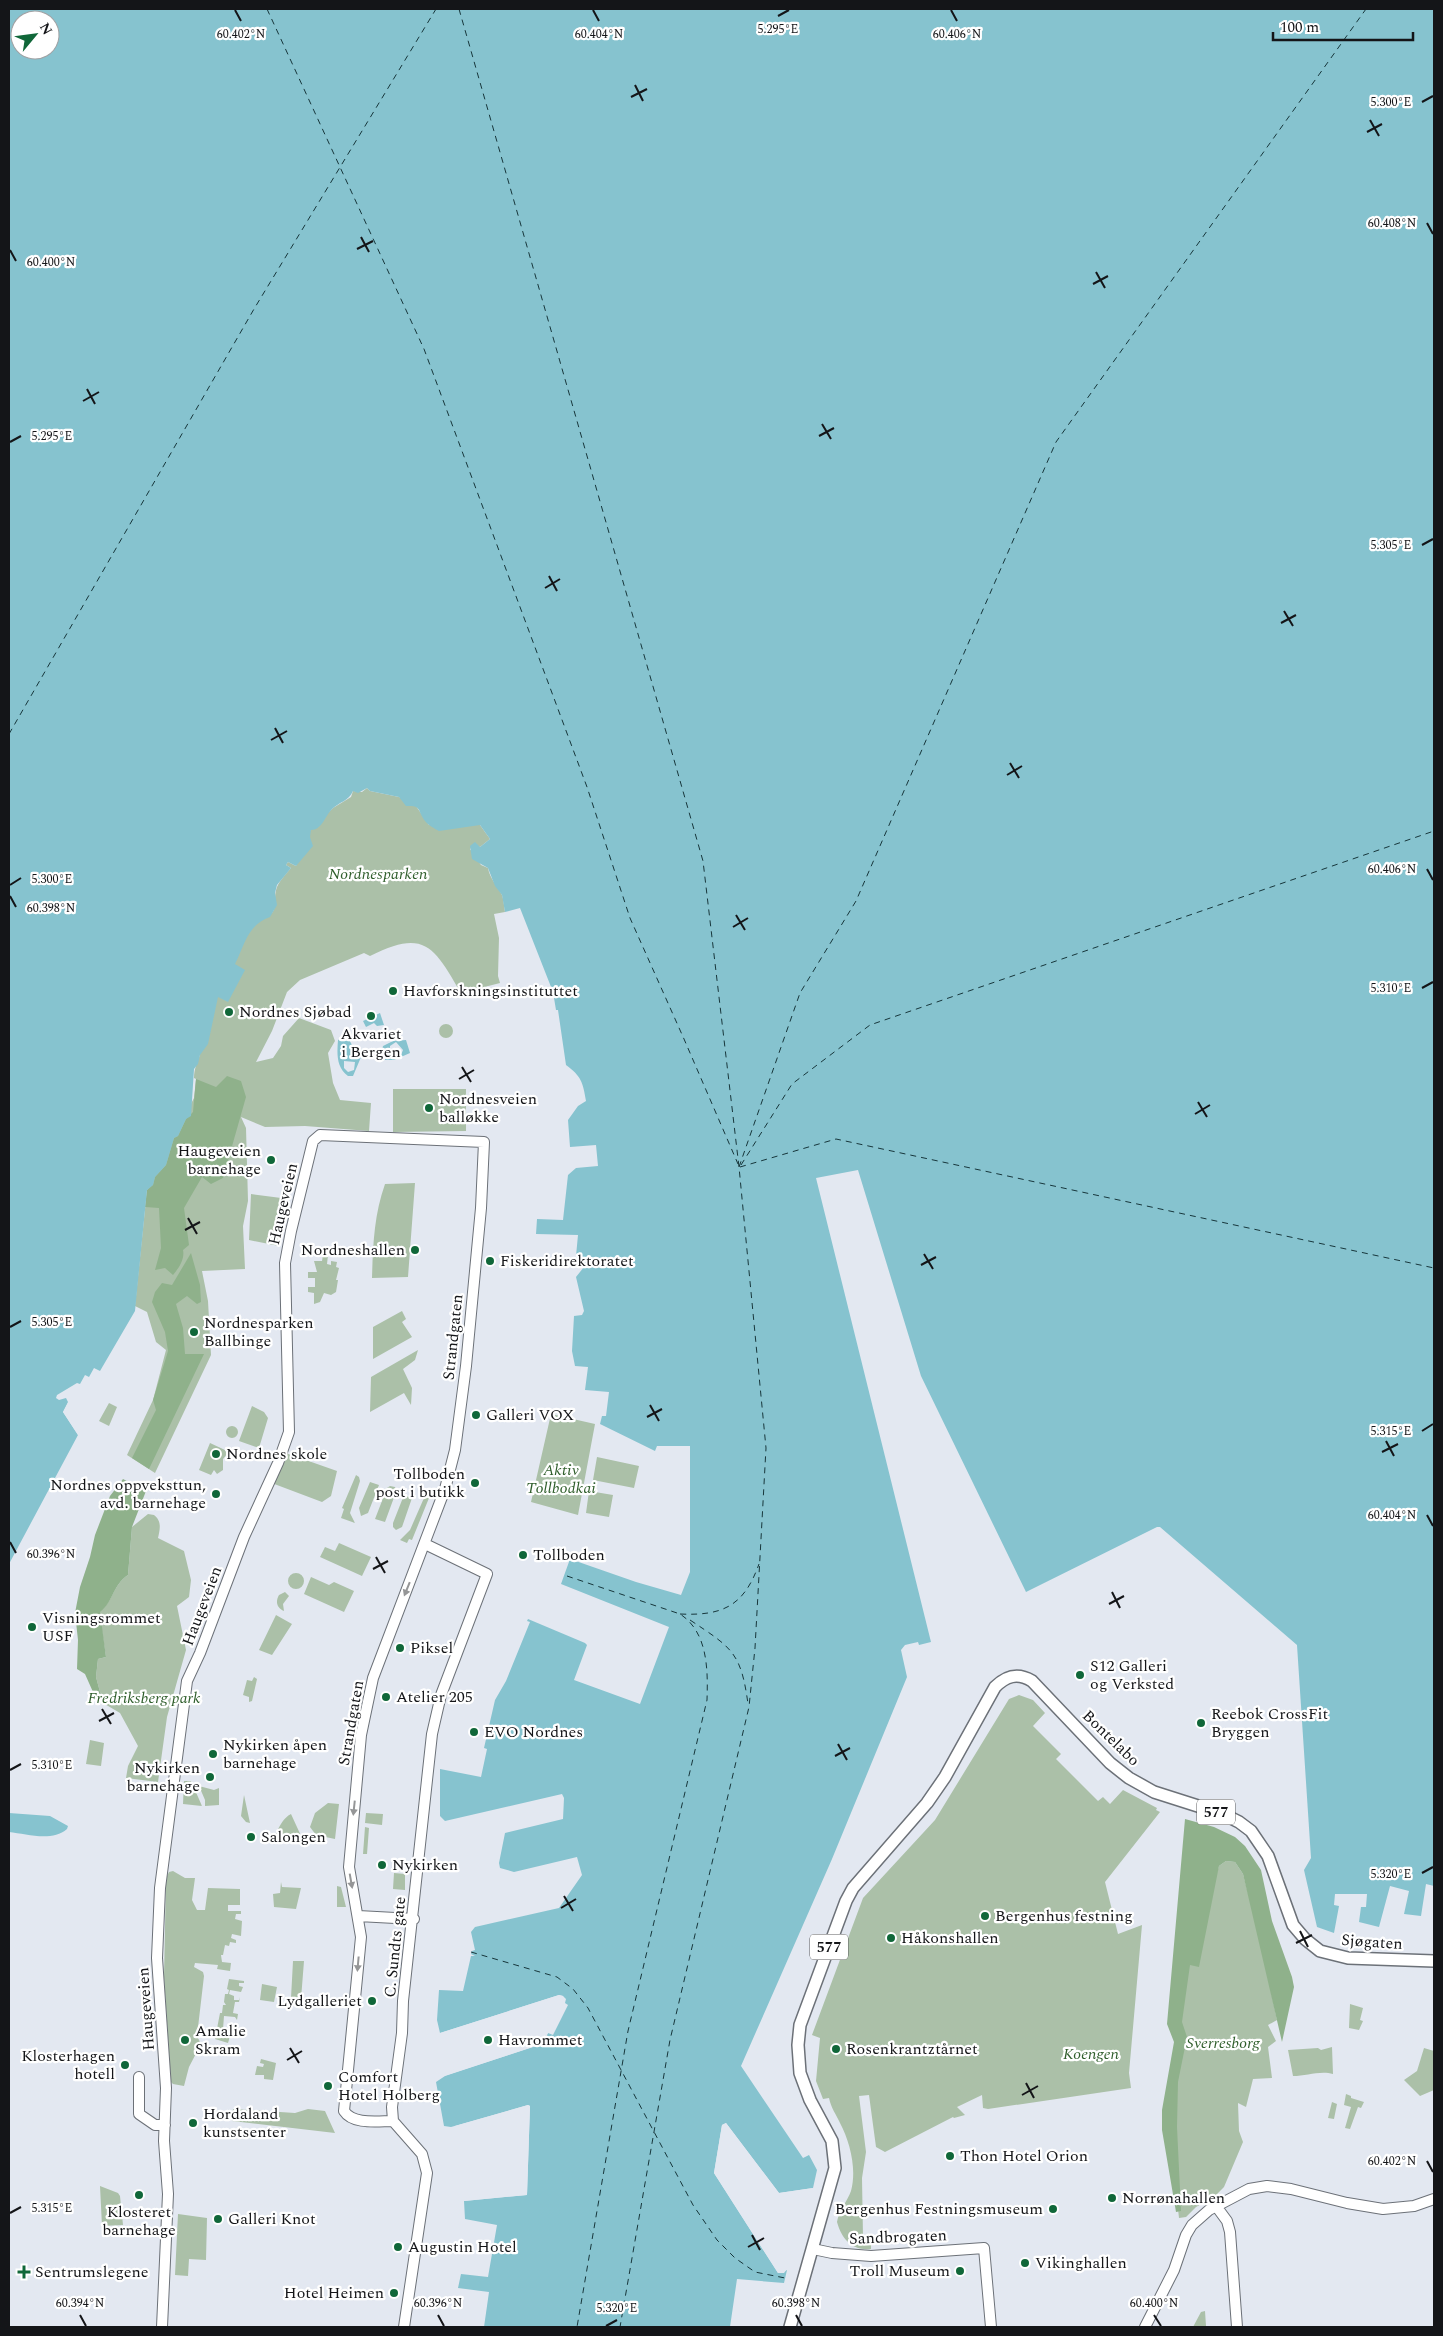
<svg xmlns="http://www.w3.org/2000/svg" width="1443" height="2336" font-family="Spectral,serif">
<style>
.green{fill:#abc0a8}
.forest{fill:#8fb18b}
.water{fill:#86c3cf;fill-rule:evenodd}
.pier{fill:#e3e8f1}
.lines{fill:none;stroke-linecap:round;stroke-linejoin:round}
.ferry{stroke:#17363b;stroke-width:1;stroke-dasharray:6 5;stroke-linecap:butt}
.secondary-casing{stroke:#6c7178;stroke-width:12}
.primary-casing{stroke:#6c7178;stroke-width:14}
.secondary{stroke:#fff;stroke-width:10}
.primary{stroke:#fff;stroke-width:11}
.oneway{fill:#959697}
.ticks{fill:none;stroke:#141518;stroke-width:2}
.poi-dot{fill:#106739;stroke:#fff;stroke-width:2}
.labels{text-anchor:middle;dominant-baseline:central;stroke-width:4.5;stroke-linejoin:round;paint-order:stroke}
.shield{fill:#fff;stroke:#5a5b5d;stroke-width:1}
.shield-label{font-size:15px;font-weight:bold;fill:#141518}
.park-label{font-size:16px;font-style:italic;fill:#2f5e2b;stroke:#fff}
.poi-label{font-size:16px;fill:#141518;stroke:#fff;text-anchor:start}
.street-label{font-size:16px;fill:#141518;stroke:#fff}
.ticks-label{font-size:12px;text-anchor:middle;fill:#141518;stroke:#fff;stroke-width:4.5;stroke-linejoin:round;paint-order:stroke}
</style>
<rect width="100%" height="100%" fill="#e3e8f1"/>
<path class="green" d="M367 788 370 791 399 797 416 806 429 825H480L490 839 480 847 474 845 470 849 481 865 488 868C490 879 497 885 502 895 504 901 504 907 505 912L494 914 499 938 498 976 500 983 461 993C434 947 425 928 370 956L364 953 300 980 287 992 272 1031 256 1062 273 1058 281 1046 283 1036 299 1018 331 1030 335 1041 328 1053 333 1083 340 1100 371 1103 369 1131 305 1126 265 1127 241 1117 246 1128 248 1201 243 1226 245 1269 202 1271 208 1301 211 1355 155 1473 127 1455 153 1400 166 1350 156 1342 147 1312 135 1306 147 1190 194 1098 196 1079 194 1078C194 1070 197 1062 200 1055L172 984 258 921C283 912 271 904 277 887 280 880 286 874 291 868L286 865 288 862 296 866 311 829 333 808 351 797 353 791 362 792Z
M439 1031a7 7 0 1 1 14 0a7 7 0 1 1-14 0Z
M393 1089H466V1131L393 1132Z
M415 1183 408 1277 372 1278C373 1245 374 1215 385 1184Z
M251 1194 289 1199 279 1246 249 1240Z
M323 1255H328L327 1264 331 1265V1261L337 1262 336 1267 339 1268 336 1280H338L336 1292 331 1295 324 1293 320 1302 314 1304V1293L308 1292V1287H315V1278H308V1272H317L314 1261H322Z
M402 1311 406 1319 402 1322 412 1337 373 1359V1327Z
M418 1350 415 1360 403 1369 412 1388 411 1405 404 1393 370 1412 371 1377Z
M109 1403 117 1407 109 1426 99 1421Z
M252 1406 264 1412 268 1418 259 1448 239 1441Z
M551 1414 595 1424 578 1515 531 1502Z
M226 1432a6 6 0 1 1 12 0a6 6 0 1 1-12 0Z
M210 1443 225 1450 227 1454 223 1459V1470L217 1474 214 1470 211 1475 199 1470Z
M283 1452 337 1471 331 1496 322 1502 269 1482Z
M597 1457 639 1466 634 1488 593 1480Z
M356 1475 359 1477 360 1481 350 1513 355 1523 341 1518 344 1509 342 1508Z
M370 1482 379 1485 368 1513 361 1516 359 1508Z
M390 1486 395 1487 396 1492 385 1522 375 1519 387 1488Z
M589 1491 613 1495 609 1517 586 1513Z
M404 1495 412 1498 402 1527 396 1530 393 1527V1523Z
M424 1498H429L412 1540 409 1539 407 1543 400 1540 410 1530Z
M148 1514 154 1515C162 1521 160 1529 158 1538L184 1551 191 1580 189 1597 177 1606 186 1650 167 1717 158 1782 126 1778 128 1766 138 1746 120 1713 103 1703 96 1677 98 1659 106 1657 99 1612C114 1601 112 1586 128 1575L132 1527Z
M339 1543 371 1557 362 1576 320 1557 325 1547 335 1551Z
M288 1581a8 8 0 1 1 16 0a8 8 0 1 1-16 0Z
M311 1577 329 1585 334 1582 354 1591 344 1612 304 1594Z
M285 1592 289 1596 283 1604 284 1611C277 1608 275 1602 279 1595Z
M276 1615 292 1624 272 1655 259 1650Z
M254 1677 257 1679 252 1701 249 1702V1697L243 1695 247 1680 252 1681Z
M1019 1695 1033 1700 1045 1713 1033 1726 1061 1754 1056 1759 1098 1801 1103 1797 1110 1804 1123 1790 1157 1808 1156 1810 1160 1812 1105 1882 1118 1934 1142 1925 1129 2073 1131 2088 988 2109 983 2108 982 2095 957 2107 965 2115 954 2118 953 2117 885 2152 876 2147 869 2095 859 2096 866 2152 862 2178 863 2237H871V2249C853 2251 842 2240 837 2222 839 2210 847 2202 851 2191 857 2169 850 2142 840 2123 836 2114 831 2108 829 2098L823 2099 816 2081 820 2038 812 2035 863 1898 935 1820 1009 1699Z
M90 1740 104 1743 101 1766 86 1764Z
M184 1781H191L202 1806 183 1804Z
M199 1786 214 1790 219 1788V1805L205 1806V1800Z
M244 1795 250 1823 246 1822 241 1816Z
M328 1803 339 1804 335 1839 316 1835 310 1827 315 1813Z
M366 1813 383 1814 382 1825 365 1823Z
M291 1814 302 1838 298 1840 276 1838C276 1830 284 1817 291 1814Z
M365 1827 369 1828 367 1854H363Z
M1226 1861 1235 1862 1243 1874 1260 1939 1277 2020 1268 2025 1276 2041 1268 2047 1272 2078 1253 2079 1246 2107 1238 2103 1239 2131 1243 2142 1224 2187 1213 2198 1196 2207 1186 2217 1179 2218 1168 2120 1189 1962 1219 1866Z
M173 1871 185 1878H195L192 1900 197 1910H205L208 1888 240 1889V1905H228V1911H241V1914H236L235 1919 242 1921 241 1936 232 1934 231 1938 236 1940V1943L230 1942 229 1946 225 1945 223 1955H221L222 1962 231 1963 230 1971 217 1969 218 1965 195 1963 194 1967 203 1972 204 1976 197 2036 201 2044 189 2067 184 2086 173 2084 171 2082 164 1977 166 1878 169 1872Z
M394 1873 405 1874V1890L393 1889Z
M281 1882 282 1887 301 1888 296 1909 274 1907 273 1894 280 1893Z
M337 1886 341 1887 346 1907H337Z
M293 1961H304L301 1999 291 1998Z
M229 1979 244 1981V1983H239V1986L243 1987 241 1992 230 1990 229 1994 234 1996V2000H239L240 1997 239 2002H235L233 2013 238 2014 237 2020 235 2017 224 2016 223 2029 232 2030 233 2026H236L234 2033H231L228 2043 215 2039 220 2013H222L223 2005H226L224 2002 225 1994H228L229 1990 227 1989Z
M262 1984 277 1987 274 2002 260 2000Z
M1350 2004 1363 2008 1360 2020 1363 2021 1359 2030 1349 2028Z
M1332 2047 1333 2074C1321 2070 1306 2076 1293 2076L1288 2050 1318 2048 1321 2050Z
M1424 2048 1434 2051V2090L1420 2096 1404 2080 1417 2071Z
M261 2059 276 2063 273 2080 264 2079V2075H255L257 2066 263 2067 264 2064 260 2063Z
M1346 2094 1351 2096V2098L1364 2102 1361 2108 1358 2107 1350 2129 1345 2128 1351 2107 1344 2105Z
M1332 2102 1337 2104 1334 2119 1328 2118Z
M233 2109 295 2113 308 2109 325 2111 335 2133 232 2121Z
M100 2186 118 2193 120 2196 123 2225 102 2226Z
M178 2214 207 2218 206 2260 189 2259 188 2276 175 2275Z
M1205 2311 1206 2326 1208 2327H1193L1201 2312Z"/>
<path class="forest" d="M227 1076 241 1081 246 1097 223 1178 211 1184 202 1177 184 1208 189 1245 183 1250C185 1259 179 1268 173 1275L165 1268 155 1270 161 1248 159 1208 145 1207 147 1190 153 1185 155 1177 166 1165 174 1138 178 1136 186 1119 193 1112 196 1079 216 1087Z
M191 1253 200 1285 201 1302 197 1304 187 1296 176 1304 183 1328 185 1354H204L149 1469 132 1458 156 1410 153 1400 168 1351 165 1332 152 1302 155 1292 162 1283 172 1285Z
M123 1479 146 1491 132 1527 128 1575C112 1586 114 1601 100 1612L106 1657 98 1659 96 1677 103 1703 97 1701 85 1674 77 1669 78 1640 75 1613 80 1587 90 1557 95 1535 110 1496Z
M1185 1819 1214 1827 1235 1837 1245 1846 1261 1870 1272 1921 1292 1977 1294 1987 1282 2042 1243 1874 1235 1862 1226 1861 1219 1866 1199 1967 1190 1965 1182 2022 1187 2037 1178 2082 1177 2127 1181 2211 1176 2212 1162 2130V2110L1174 2042 1167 2024Z"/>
<path class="water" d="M9 9H1434V1886L1426 1884 1421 1916 1404 1914 1409 1891 1390 1886 1379 1927 1359 1922 1361 1907H1366L1367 1894H1335L1334 1905 1339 1906 1334 1933 1317 1927 1304 1870 1311 1858 1297 1645 1160 1527H1157L1026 1592 921 1376 858 1170 816 1178 931 1642 919 1645 918 1642 905 1645 901 1650 907 1677 832 1859 741 2066 803 2158 809 2155 817 2170 813 2188 779 2193 726 2123 722 2125 714 2173 778 2273 787 2270 784 2283 737 2279 730 2327H484L489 2292 458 2288 461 2274 488 2277 497 2225 465 2219 464 2201 527 2195 530 2106 528 2105 451 2127 444 2126 436 2082 445 2076 542 2044 564 2004 563 1996 559 1995 440 2033 437 2020 439 1990 463 1991 471 1956H475L471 1954 472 1951 475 1950 471 1932 475 1927 559 1908 582 1875 577 1857 514 1872 500 1868 499 1863 505 1833 563 1819 564 1798 562 1794 445 1821 440 1816V1769L481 1777 487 1749 484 1748 495 1700 506 1681 530 1622 527 1621 528 1619 585 1643 587 1645 574 1680 640 1704 669 1627 561 1584 570 1559 636 1582 681 1595 690 1572V1446H657L655 1451 600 1424 602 1416H606L609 1392 585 1390 588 1367 575 1366 572 1351 574 1316 582 1315 584 1311 576 1277 584 1267 581 1259 576 1256 578 1235 536 1234 537 1219 563 1220 568 1175 576 1168 598 1166 596 1145 570 1147 568 1120 578 1106 586 1101C583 1082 581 1076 566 1065L558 1010H556L553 992 520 908 505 912 502 895 495 886 488 868 472 859 470 846 475 842 480 847 490 839 480 825 439 831C434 828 429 826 425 821 417 810 422 805 406 806L399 797 370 791 367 788 358 793 353 791C349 801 339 802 332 809 325 816 322 830 311 830L310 837 313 846 296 866 288 862 286 865 291 868 277 885 275 893 277 905 270 917C247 925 245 945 235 964L245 970 228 1002 218 997 208 1044 200 1055 198 1064 194 1069 191 1116 186 1119 178 1136 174 1138 166 1165 155 1177 153 1185 147 1190 135 1311 100 1371 94 1368 89 1377 85 1375 80 1384 77 1383 57 1395 56 1398 59 1400 66 1398 68 1402 63 1412 78 1435 9 1564ZM20 20H50V50H20Z
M380 1013 384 1025 377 1026 374 1023 366 1027 363 1021Z
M347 1036 352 1045 364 1050 353 1076H348C336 1067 337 1053 338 1040ZM344 1061 355 1062 354 1070 348 1072 344 1068Z
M406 1040 410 1053 394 1060H385L382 1050 383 1046 393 1041ZM396 1042 403 1050 401 1055 390 1057V1046Z
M9 1813 50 1816 68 1826 67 1829C52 1842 27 1834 9 1832Z"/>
<path class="pier" d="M70 1399 71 1403 66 1412 80 1433 78 1435 63 1412Z
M559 1995 563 1996 566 1999 565 2003 568 2005 553 2035 548 2033 542 2044 441 2077V2075L444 2073 540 2042 563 1999 559 1997 440 2035V2033Z
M528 2105 530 2106 527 2195 464 2201V2198L525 2193 528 2108 455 2129V2126Z
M726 2123 779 2193 813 2188 812 2191 781 2197 778 2195 724 2127 716 2173 780 2270 788 2268 784 2273H778L714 2173 722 2125Z"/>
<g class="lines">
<path class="ferry" d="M267 9 424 349 587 787 630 918 684 1039 738 1164
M459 9 703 861 739 1167 766 1448 755 1648 749 1707 670 2040 620 2327
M9 734 254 309 436 9
M741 1165 792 1084 870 1025 1434 831
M739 1167 800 993 856 901 1056 442 1366 9
M740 1167 836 1139 1434 1268
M567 1576 680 1614C708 1632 708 1670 707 1700L628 2031 577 2327
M680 1614C723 1616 744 1606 759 1564
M690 1620C732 1648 741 1652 748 1704
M471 1952 557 1977 573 1989 588 2008 693 2205 717 2240 735 2258 755 2272 785 2278"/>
<defs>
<path id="secondary" d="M358 1916 414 1919
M139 2077V2114L155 2125H165
M1216 2206 1227 2221 1230 2232 1237 2327
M813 2249 832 2253 871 2256 984 2248 991 2327
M162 2327 168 2194 164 2141 166 2088 157 1958 160 1888 187 1681 200 1653 244 1537 278 1463 289 1432 285 1263 291 1231 313 1141 320 1135 484 1142 481 1208 466 1366 455 1450 445 1489 373 1678 361 1735 349 1867 361 1937 344 2111C353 2125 378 2121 393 2121
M404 2327 427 2173 422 2154 393 2121 392 2107 402 2033 403 2001 432 1734 441 1695 487 1574 425 1544
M1145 2327 1174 2270 1186 2235 1192 2225 1209 2210 1249 2189 1267 2186 1291 2189 1347 2203 1383 2209 1414 2206 1434 2199"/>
<path id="primary" d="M790 2327 835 2168 832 2141 810 2100 800 2073 798 2045 800 2025 846 1901 853 1888 927 1803 945 1777 995 1687C1006 1676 1017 1672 1032 1681L1110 1763 1129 1778 1154 1792 1223 1814 1239 1822 1251 1831 1268 1856 1293 1925 1305 1939 1320 1951 1348 1958 1434 1961"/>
</defs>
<use href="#secondary" class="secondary-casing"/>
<use href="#primary" class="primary-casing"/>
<use href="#secondary" class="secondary"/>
<use href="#primary" class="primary"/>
</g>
<defs><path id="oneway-solid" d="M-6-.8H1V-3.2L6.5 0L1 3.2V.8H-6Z" transform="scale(1.25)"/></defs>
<g class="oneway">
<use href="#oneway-solid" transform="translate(407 1589) rotate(112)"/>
<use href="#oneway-solid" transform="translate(354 1808) rotate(96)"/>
<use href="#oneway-solid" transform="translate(351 1881) rotate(80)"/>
<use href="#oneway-solid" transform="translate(358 1964) rotate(95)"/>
</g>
<path class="ticks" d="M235 10 241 21M593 10 599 21M951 10 957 21M778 16 789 10M635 85 643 101M631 97 647 89M1422 102 1433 96M1370 120 1379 136M1367 132 1382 124M1427 223 1433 234M361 237 369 252M357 249 373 241M10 250 16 261M1096 272 1105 288M1093 284 1108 276M87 389 95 404M83 401 99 392M822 424 831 439M819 436 834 428M10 442 21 436M1422 545 1433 539M549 576 557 591M545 588 560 579M1284 611 1293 626M1281 623 1296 615M275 728 283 743M271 740 287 731M1010 763 1019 778M1007 775 1022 766M1427 869 1433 880M10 885 21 878M10 896 16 907M736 915 745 930M733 927 748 918M1422 988 1433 982M462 1067 471 1082M459 1079 474 1070M1198 1102 1207 1117M1195 1114 1210 1105M188 1218 197 1234M185 1230 200 1222M924 1254 933 1269M921 1265 936 1257M10 1327 21 1321M650 1405 659 1421M647 1417 662 1409M1422 1431 1433 1424M1386 1441 1394 1456M1382 1452 1398 1444M1427 1515 1433 1526M10 1542 16 1553M376 1557 385 1573M373 1569 388 1561M1112 1592 1120 1608M1109 1604 1124 1596M102 1709 111 1724M99 1721 114 1713M838 1744 847 1760M835 1756 850 1748M10 1770 21 1764M1422 1873 1433 1867M564 1896 573 1911M561 1908 576 1899M1300 1931 1308 1947M1296 1943 1312 1935M290 2048 299 2063M287 2060 302 2051M1026 2083 1034 2098M1022 2095 1038 2086M1427 2161 1433 2172M10 2213 21 2207M752 2235 760 2250M748 2247 764 2238M80 2315 86 2326M438 2315 444 2326M796 2315 802 2326M1154 2315 1161 2326M606 2326 617 2320"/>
<g class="poi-dot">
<circle cx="393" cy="991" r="5"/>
<circle cx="229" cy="1012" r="5"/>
<circle cx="371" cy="1016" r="5"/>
<circle cx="429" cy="1108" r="5"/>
<circle cx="271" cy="1160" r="5"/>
<circle cx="415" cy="1250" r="5"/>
<circle cx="490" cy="1261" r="5"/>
<circle cx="194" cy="1332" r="5"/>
<circle cx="476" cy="1415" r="5"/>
<circle cx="216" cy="1454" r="5"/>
<circle cx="475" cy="1483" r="5"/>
<circle cx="216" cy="1494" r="5"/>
<circle cx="523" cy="1555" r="5"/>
<circle cx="32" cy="1627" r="5"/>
<circle cx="400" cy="1648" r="5"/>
<circle cx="1080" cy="1675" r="5"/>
<circle cx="386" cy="1697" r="5"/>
<circle cx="1201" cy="1723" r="5"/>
<circle cx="474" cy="1732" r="5"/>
<circle cx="213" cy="1754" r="5"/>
<circle cx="210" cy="1777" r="5"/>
<circle cx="251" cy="1837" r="5"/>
<circle cx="382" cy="1865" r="5"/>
<circle cx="985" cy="1916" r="5"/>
<circle cx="891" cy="1938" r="5"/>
<circle cx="372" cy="2001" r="5"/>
<circle cx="185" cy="2040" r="5"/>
<circle cx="488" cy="2040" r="5"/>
<circle cx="836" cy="2049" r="5"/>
<circle cx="125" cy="2065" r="5"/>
<circle cx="328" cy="2086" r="5"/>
<circle cx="193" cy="2123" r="5"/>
<circle cx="950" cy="2156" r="5"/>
<circle cx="139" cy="2195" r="5"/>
<circle cx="1112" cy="2198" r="5"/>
<circle cx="1053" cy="2209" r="5"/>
<circle cx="218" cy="2219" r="5"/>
<circle cx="398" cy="2247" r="5"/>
<circle cx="1025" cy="2263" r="5"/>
<circle cx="960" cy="2271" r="5"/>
<path d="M21.5 2264.5h5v5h5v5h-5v5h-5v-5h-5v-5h5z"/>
<circle cx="394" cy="2293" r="5"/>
</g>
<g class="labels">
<g class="shield">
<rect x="1197" y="1799.5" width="38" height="25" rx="4"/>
<rect x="810" y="1934.5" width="38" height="25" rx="4"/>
</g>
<g class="shield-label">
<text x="1216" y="1812">577</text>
<text x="829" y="1947">577</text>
</g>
<g class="park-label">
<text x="378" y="874">Nordnesparken</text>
<text x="561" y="1470">Aktiv<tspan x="561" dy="18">Tollbodkai</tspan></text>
<text x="144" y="1698">Fredriksberg park</text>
<text x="1223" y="2043">Sverresborg</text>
<text x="1091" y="2054">Koengen</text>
</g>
<g class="poi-label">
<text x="403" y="991">Havforskningsinstituttet</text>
<text x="239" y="1012">Nordnes Sjøbad</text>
<text x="371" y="1034" text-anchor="middle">Akvariet<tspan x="371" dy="18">i Bergen</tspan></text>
<text x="439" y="1099">Nordnesveien<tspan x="439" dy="18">balløkke</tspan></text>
<text x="261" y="1151" text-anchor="end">Haugeveien<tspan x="261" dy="18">barnehage</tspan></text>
<text x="405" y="1250" text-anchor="end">Nordneshallen</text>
<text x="500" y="1261">Fiskeridirektoratet</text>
<text x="204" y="1323">Nordnesparken<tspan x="204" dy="18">Ballbinge</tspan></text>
<text x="486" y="1415">Galleri VOX</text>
<text x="226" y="1454">Nordnes skole</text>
<text x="465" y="1474" text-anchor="end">Tollboden<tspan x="465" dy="18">post i butikk</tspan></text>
<text x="206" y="1485" text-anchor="end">Nordnes oppveksttun,<tspan x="206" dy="18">avd. barnehage</tspan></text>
<text x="533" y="1555">Tollboden</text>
<text x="42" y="1618">Visningsrommet<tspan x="42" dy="18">USF</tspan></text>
<text x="410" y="1648">Piksel</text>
<text x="1090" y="1666">S12 Galleri<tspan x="1090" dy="18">og Verksted</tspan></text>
<text x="396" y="1697">Atelier 205</text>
<text x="1211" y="1714">Reebok CrossFit<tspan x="1211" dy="18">Bryggen</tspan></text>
<text x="484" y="1732">EVO Nordnes</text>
<text x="223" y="1745">Nykirken åpen<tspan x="223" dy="18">barnehage</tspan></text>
<text x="200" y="1768" text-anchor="end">Nykirken<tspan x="200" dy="18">barnehage</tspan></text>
<text x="261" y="1837">Salongen</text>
<text x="392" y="1865">Nykirken</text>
<text x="995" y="1916">Bergenhus festning</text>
<text x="901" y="1938">Håkonshallen</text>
<text x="362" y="2001" text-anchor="end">Lydgalleriet</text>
<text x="195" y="2031">Amalie<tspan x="195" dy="18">Skram</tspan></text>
<text x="498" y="2040">Havrommet</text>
<text x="846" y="2049">Rosenkrantztårnet</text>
<text x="115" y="2056" text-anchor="end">Klosterhagen<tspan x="115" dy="18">hotell</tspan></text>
<text x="338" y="2077">Comfort<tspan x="338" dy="18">Hotel Holberg</tspan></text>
<text x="203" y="2114">Hordaland<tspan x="203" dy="18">kunstsenter</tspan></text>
<text x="960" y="2156">Thon Hotel Orion</text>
<text x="1122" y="2198">Norrønahallen</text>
<text x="1043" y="2209" text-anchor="end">Bergenhus Festningsmuseum</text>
<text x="139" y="2212" text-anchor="middle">Klosteret<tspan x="139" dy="18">barnehage</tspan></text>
<text x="228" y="2219">Galleri Knot</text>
<text x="408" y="2247">Augustin Hotel</text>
<text x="1035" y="2263">Vikinghallen</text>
<text x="950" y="2271" text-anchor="end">Troll Museum</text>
<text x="35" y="2272">Sentrumslegene</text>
<text x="384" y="2293" text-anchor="end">Hotel Heimen</text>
</g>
<g class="street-label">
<text transform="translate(283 1204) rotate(-77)">Haugeveien</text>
<text transform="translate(453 1337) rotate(-84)">Strandgaten</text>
<text transform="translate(202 1606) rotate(-69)">Haugeveien</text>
<text transform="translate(351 1723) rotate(-80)">Strandgaten</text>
<text transform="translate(1111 1738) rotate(44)">Bontelabo</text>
<text transform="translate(1372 1942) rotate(4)">Sjøgaten</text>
<text transform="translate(395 1947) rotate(-84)">C. Sundts gate</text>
<text transform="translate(146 2009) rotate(-94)">Haugeveien</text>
<text transform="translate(898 2237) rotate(-2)">Sandbrogaten</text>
</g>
</g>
<g class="ticks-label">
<text x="778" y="33">5.295°E</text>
<text x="241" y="38">60.402°N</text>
<text x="599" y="38">60.404°N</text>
<text x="957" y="38">60.406°N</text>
<text x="1391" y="106">5.300°E</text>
<text x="1392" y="227">60.408°N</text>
<text x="51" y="266">60.400°N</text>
<text x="52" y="440">5.295°E</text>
<text x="1391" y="549">5.305°E</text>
<text x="1392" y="873">60.406°N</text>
<text x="52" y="883">5.300°E</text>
<text x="51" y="912">60.398°N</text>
<text x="1391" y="992">5.310°E</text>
<text x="52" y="1326">5.305°E</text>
<text x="1391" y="1435">5.315°E</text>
<text x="1392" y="1519">60.404°N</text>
<text x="51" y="1558">60.396°N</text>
<text x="52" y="1769">5.310°E</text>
<text x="1391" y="1878">5.320°E</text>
<text x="1392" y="2165">60.402°N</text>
<text x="52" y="2212">5.315°E</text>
<text x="80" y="2307">60.394°N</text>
<text x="438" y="2307">60.396°N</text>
<text x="796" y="2307">60.398°N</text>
<text x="1154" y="2307">60.400°N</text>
<text x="617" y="2312">5.320°E</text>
</g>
<rect width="1443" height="2336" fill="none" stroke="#141518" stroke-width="20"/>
<g transform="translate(35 35) rotate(61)"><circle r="24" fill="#ffffff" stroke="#a1a1a3"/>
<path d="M0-4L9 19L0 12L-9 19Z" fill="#106739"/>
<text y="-8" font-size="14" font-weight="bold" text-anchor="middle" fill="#141518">N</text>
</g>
<path d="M1273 32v8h140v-8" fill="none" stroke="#141518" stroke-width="2.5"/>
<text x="1280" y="32" font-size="15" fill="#141518" stroke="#ffffff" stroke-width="4" paint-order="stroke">100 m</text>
</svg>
